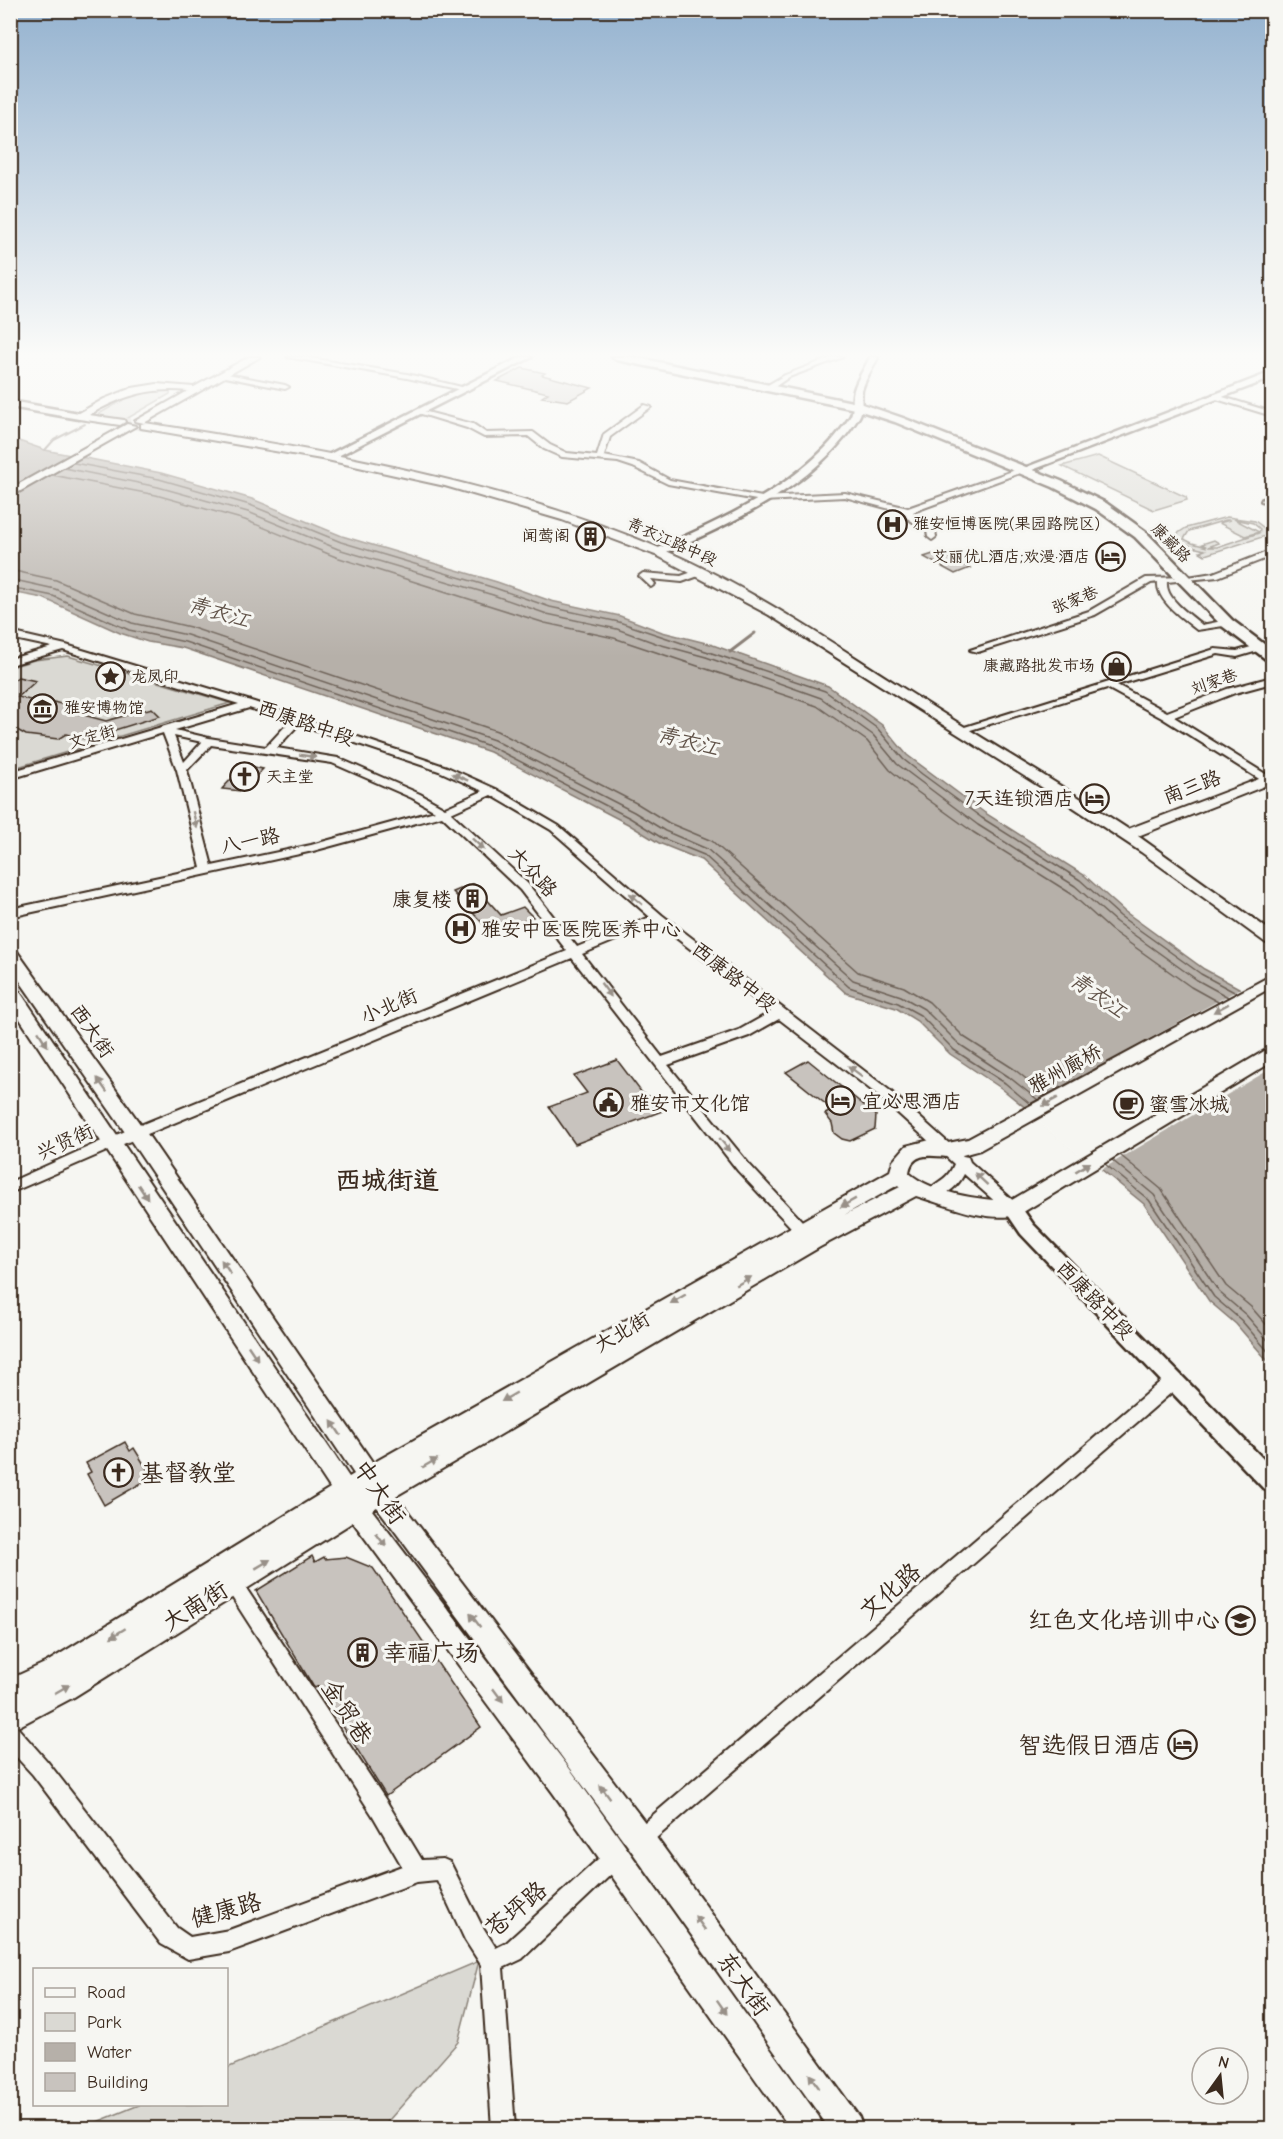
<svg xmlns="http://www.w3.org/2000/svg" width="1283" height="2139" font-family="'Comic Neue','LXGW WenKai TC',sans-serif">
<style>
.green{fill:#dad9d3;stroke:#8a8278;stroke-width:1.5;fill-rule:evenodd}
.water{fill:#b6b0a9;stroke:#857a71;stroke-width:1.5}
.pier{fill:#f6f6f2}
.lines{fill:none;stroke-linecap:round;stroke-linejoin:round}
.shore{stroke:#6c6056;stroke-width:1.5}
.stream-far1{stroke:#857a71;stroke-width:2}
.stream{stroke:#857a71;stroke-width:3}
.building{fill:#c8c3be;stroke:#3b2a1e;stroke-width:1.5}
.secondary-tunnel{stroke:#d1cdc8;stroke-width:10;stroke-dasharray:10 5;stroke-linecap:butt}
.minor-casing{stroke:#3b2a1e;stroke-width:4}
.tertiary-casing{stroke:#3b2a1e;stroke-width:5}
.secondary-casing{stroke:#3b2a1e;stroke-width:4}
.primary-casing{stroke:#3b2a1e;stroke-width:5}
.minor{fill:#f6f6f2;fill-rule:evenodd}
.tertiary{fill:#f6f6f2;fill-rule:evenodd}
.secondary{fill:#f6f6f2;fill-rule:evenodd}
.primary{fill:#f6f6f2;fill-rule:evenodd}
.oneway{fill:#989088}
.labels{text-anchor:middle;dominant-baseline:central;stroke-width:6;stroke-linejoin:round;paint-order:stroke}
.far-poi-label{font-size:16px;fill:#3b2a1e;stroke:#f6f6f2;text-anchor:start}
.far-street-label{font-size:16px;fill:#3b2a1e;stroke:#f6f6f2}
.street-label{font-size:20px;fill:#3b2a1e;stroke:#f6f6f2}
.poi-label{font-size:20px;fill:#3b2a1e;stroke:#f6f6f2;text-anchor:start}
.water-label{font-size:21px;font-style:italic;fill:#605248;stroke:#f6f6f2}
.near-poi-label{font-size:24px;fill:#3b2a1e;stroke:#f6f6f2;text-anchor:start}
.near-street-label{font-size:24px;fill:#3b2a1e;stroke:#f6f6f2}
.district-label{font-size:26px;font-weight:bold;fill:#3b2a1e;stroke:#f6f6f2}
</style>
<rect width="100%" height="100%" fill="#f6f6f2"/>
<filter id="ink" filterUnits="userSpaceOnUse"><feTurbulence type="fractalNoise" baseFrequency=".0167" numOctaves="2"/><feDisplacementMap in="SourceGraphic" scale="12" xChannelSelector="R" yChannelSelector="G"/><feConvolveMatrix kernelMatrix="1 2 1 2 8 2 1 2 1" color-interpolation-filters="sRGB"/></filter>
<g filter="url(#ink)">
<path class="green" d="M171 389 170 394 128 418 123 420 97 415 139 391Z
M1098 456 1186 497 1187 500 1154 510 1062 466Z
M1227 517 1255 521 1268 531 1272 530V534L1205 555 1200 552 1205 550 1192 547 1177 539V534L1186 528ZM1234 519 1253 523 1260 529 1259 533 1217 547H1208L1219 543 1214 540 1202 544 1207 547 1192 543 1184 539 1189 531 1226 520H1230L1219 523 1245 536 1259 532Z
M68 656 230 703 11 769V667L34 660Z
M479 1961 458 2042 382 2128H82L139 2105 226 2104 227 2068Z"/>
<path class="water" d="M10 438 45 450 161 473 252 499 342 536 497 582 551 601 620 616 662 632 710 644 828 686 882 725 907 755 985 813 1084 875 1124 911 1204 969 1272 1006V1366L1236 1324 1209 1301 1144 1204 1001 1088 950 1054 917 1021 896 1008 846 993 701 860 659 843 628 824 490 752 183 648 148 642 120 633 43 598 11 592Z"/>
<path class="pier" d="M1243 987 1272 1003V1068L1099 1171 1022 1109Z"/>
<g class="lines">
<path class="shore" d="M74 463 159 479 250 505 341 542 495 588 550 607 619 622 825 691 878 729 903 759 922 774 982 818 1080 880 1120 916 1201 974 1236 993
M64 468 158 487 248 512 338 549 493 595 547 614 617 629 658 644 706 657 821 698 873 735 897 764 978 825 1075 886 1116 922 1197 980 1228 997
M52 475 156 495 245 520 336 557 545 623 614 638 817 706 867 741 890 770 912 788 973 832 1070 893 1111 930 1191 987 1218 1002
M10 570 56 580 135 614 190 627 497 731 638 804 669 823 712 841 858 972 904 987 929 1002 964 1037 1014 1069 1046 1095
M10 579 55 589 132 623 187 635 494 740 634 812 665 831 707 849 853 980 901 996 924 1009 959 1044 1009 1077 1038 1100
M10 587 53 596 129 630 185 642 492 747 630 818 662 838 704 855 849 987 898 1003 920 1015 954 1050 1005 1083 1030 1104
M1120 1155 1161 1189 1226 1286 1251 1307 1272 1331
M1112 1160 1154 1195 1219 1292 1246 1315 1272 1345
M1105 1164 1149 1200 1214 1297 1241 1320 1272 1356"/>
<path class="stream-far1" d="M45 450 54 440 85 424"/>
<path class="stream" d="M730 652 755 633"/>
</g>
<path class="building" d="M522 368 545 373 542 375 592 388 568 401 542 397 548 393 497 381Z
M939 552 970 568 955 574 924 557Z
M18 677 36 681 18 697 49 705 54 702 81 710 76 713 106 721 152 708 160 716 86 739 66 734 58 739 26 735 10 726V683Z
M244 765 263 769 241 791 222 789Z
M473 884 501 915 523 907 533 917 492 933 453 892Z
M617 1060 642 1093 657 1100 665 1110 575 1144 549 1107 587 1093 574 1076Z
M808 1060 876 1115 875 1129 850 1141 842 1139 834 1133 832 1123 825 1114 833 1110 786 1072Z
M125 1442 130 1451 134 1448 152 1477 104 1505 87 1474 91 1472 86 1463Z
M312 1556 315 1562 324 1557 325 1559 346 1557 373 1568 481 1727 386 1796 318 1686 315 1688 313 1686 256 1591Z"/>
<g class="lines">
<path class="secondary-tunnel" d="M120 422 145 426"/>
<defs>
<path id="minor" d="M287 357H304L407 374 470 389 466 391 407 378Z
M833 357H843L789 377 773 388 766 386 785 375Z
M222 373 285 385 289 387 285 389 220 376Z
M1213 394 1272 412V416L1213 398Z
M644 405 651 407 610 437 604 456 639 463 670 480 762 497 845 493 908 508 1021 468 1028 470 913 512 914 515 935 530 936 537 932 540 928 537 927 531 907 518 905 513 845 497 762 501 668 484 633 467 618 462 562 457 544 449 528 436 484 437 467 428 415 412 419 410 473 424 486 433 533 432 550 445 567 453 597 456 604 434Z
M1272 497V506L1261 501 1262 499Z
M1272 550V556L1218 577 1167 582C1165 599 1190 614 1202 625L1227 620 1232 623 1230 625 1197 630C1184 619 1156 601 1158 582L1151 583 1095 615 978 652 970 650 1089 611 1146 578 1188 577 1213 573Z
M701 569 704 570V574L682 582 651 579 655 584 651 587 639 576 643 573 681 576Z
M10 632 66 645 254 702 447 767 496 789 559 826 662 915 889 1090 963 1156 968 1157 970 1162 1018 1205 1020 1209 1018 1213H1008L964 1174C959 1185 944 1200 930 1196L928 1192C937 1179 946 1183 954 1164L879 1096 779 1019 749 1036 668 1065 748 1163 816 1236 813 1240 808 1242 803 1240 738 1171 572 958 116 1147 10 1193V1182L106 1139 567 951 520 890 442 816 313 851 10 917V909L201 868 177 770 163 733 10 779V772L239 704 63 650 10 665V659L52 647 10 638ZM249 708 290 721 266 747 209 738 175 730ZM299 724 439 771 483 791 445 808 420 794 338 758 277 748ZM174 736 202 742 184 762ZM211 745 332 763 412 798 435 811 311 845 212 866 187 770ZM491 795 551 830 650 917 577 947 528 884 451 813ZM657 923 771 1012 739 1030 662 1057 582 954Z
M1258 645 1263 648 1261 650 1237 657 1218 654 1117 685 1167 712 1227 689 1272 677V683L1235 693 1174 717 1272 778V782H1264L1162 718 1107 688 964 732H956L955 730 1215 649 1237 651Z
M1173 1374 1179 1376 1181 1381 1179 1386 647 1846 640 1849 633 1846 630 1839 633 1832 1167 1376Z
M232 1573 238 1576 387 1802 422 1860 443 1859 450 1862 481 1924 496 1948 506 1943 609 1849 616 1846 623 1849 626 1856 623 1863 522 1959 503 1968 515 2128H492L481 1965 465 1940 437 1880 417 1882 229 1952 188 1959 161 1944 33 1775 10 1750V1724L17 1727 47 1761 177 1928 190 1937 229 1930 402 1866 373 1816 226 1588 223 1582 226 1576Z"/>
<path id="tertiary" d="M521 357H532L332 459 324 457Z
M870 357H878C873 368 865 379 862 390 860 399 864 409 859 417 816 486 732 523 662 554H654V550C724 519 807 483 850 417 855 409 851 399 854 390 857 379 865 368 870 357Z
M1272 372V378L1027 472 1019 470Z
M10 401 79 413 84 416 79 419 10 407Z
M1013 1202 1019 1204 1033 1224 1272 1468V1491L1264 1489 1021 1234 1004 1209 1007 1204Z"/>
<path id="secondary" d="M249 357H260L144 423 135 421 188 391C150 387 122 396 89 415L124 420 125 422 120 425 79 419 74 416 104 399 132 388 157 384 194 387Z
M145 423C321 450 499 480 664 550 754 589 835 645 917 697 987 742 1059 783 1128 829L1272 774V783L1138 836 1272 932V944L1266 943 1141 852 1070 805 769 615 658 556 562 520 445 486 327 460 141 428V424Z
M127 424 136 426 10 497V489Z
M10 949 16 950 143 1128 373 1463 890 1171 893 1161 906 1146 930 1140 948 1143 968 1139 1272 975V987L980 1150C970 1153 957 1157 947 1157 932 1156 912 1151 909 1173 932 1193 979 1200 1010 1201L1266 1050 1272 1048V1062L1020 1214C988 1224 947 1205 916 1196L820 1247 396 1496 650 1829 859 2117 863 2128H829L630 1849 377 1507 372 1510 573 1773 819 2117 823 2128H790L553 1793 353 1522 74 1697 10 1731V1679L47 1662 330 1488 10 1004V985L16 986 349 1477 354 1474 129 1138 10 967ZM898 1185 900 1187 844 1215Z"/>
<path id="primary" d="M612 357H634L862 404 903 418 1061 481 1106 503 1145 531 1232 620 1272 650V661L1267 660 1222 626 1135 537 1096 509 1053 487 895 422 855 409 617 360Z"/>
</defs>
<use href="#minor" class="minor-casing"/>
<use href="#tertiary" class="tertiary-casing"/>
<use href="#secondary" class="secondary-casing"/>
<use href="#primary" class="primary-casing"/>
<use href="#minor" class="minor"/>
<use href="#tertiary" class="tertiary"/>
<use href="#secondary" class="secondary"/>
<use href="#primary" class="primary"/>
</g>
<defs><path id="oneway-solid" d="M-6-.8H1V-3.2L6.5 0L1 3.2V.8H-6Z" transform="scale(1.5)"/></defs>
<g class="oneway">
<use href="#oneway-solid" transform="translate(308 756) rotate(9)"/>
<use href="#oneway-solid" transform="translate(460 777) rotate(-156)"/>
<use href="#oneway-solid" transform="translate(195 820) rotate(76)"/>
<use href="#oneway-solid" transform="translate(478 844) rotate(43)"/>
<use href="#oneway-solid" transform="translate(636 899) rotate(-139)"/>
<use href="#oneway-solid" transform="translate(606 990) rotate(53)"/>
<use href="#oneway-solid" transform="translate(1221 1008) rotate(151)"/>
<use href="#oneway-solid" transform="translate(43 1039) rotate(57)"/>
<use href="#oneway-solid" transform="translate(855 1071) rotate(-143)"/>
<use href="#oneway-solid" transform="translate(102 1085) rotate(-125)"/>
<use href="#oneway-solid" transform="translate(1050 1102) rotate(151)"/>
<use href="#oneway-solid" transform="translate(725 1145) rotate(51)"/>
<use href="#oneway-solid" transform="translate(1083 1167) rotate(-31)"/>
<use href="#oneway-solid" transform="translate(981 1179) rotate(-137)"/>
<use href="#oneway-solid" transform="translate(143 1192) rotate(56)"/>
<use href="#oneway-solid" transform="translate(848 1203) rotate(151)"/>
<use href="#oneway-solid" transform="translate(226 1267) rotate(-124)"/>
<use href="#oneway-solid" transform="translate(744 1281) rotate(-30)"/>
<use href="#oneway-solid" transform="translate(678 1299) rotate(150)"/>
<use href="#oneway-solid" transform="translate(253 1353) rotate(56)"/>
<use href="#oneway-solid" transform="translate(509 1397) rotate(150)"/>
<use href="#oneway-solid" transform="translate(336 1428) rotate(-124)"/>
<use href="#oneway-solid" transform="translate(430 1463) rotate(-30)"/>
<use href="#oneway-solid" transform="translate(381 1540) rotate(53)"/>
<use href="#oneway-solid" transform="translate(263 1564) rotate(-31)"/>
<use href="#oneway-solid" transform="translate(475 1620) rotate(-127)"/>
<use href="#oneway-solid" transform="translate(118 1633) rotate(148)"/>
<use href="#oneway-solid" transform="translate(62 1689) rotate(-30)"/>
<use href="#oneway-solid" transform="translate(498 1695) rotate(53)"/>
<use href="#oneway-solid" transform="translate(605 1792) rotate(-127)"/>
<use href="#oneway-solid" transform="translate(700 1923) rotate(-126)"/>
<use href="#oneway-solid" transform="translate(722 2007) rotate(55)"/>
<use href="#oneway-solid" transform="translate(814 2081) rotate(-126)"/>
</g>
</g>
<linearGradient id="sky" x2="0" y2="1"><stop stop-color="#94b2cf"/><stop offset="0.54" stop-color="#fbfbf9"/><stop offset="1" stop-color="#fbfbf9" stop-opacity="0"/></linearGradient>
<rect width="1283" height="657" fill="url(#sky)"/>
<defs>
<symbol id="hospital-ring" viewBox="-11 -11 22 22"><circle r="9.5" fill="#f6f6f2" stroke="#3b2a1e" stroke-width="1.5"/><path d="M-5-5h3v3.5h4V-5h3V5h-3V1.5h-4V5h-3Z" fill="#3b2a1e"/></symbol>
<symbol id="building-ring" viewBox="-11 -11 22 22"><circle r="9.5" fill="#f6f6f2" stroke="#3b2a1e" stroke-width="1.5"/><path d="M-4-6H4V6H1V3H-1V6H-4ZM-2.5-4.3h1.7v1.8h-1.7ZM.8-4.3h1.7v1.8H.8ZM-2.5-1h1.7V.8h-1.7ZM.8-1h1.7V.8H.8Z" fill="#3b2a1e"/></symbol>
<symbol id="hotel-ring" viewBox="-11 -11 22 22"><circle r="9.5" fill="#f6f6f2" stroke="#3b2a1e" stroke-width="1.5"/><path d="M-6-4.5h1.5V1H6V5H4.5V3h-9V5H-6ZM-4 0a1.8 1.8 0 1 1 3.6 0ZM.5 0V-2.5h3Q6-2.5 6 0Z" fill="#3b2a1e"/></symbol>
<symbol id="shop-ring" viewBox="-11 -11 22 22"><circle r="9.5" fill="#f6f6f2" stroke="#3b2a1e" stroke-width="1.5"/><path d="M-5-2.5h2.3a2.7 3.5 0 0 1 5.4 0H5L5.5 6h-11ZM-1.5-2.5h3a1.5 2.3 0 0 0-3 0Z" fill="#3b2a1e"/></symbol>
<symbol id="sight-ring" viewBox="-11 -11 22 22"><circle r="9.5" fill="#f6f6f2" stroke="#3b2a1e" stroke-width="1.5"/><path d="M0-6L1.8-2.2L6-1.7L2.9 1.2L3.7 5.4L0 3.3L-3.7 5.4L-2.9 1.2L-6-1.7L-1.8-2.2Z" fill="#3b2a1e"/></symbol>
<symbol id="museum-ring" viewBox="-11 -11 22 22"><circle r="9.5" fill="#f6f6f2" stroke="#3b2a1e" stroke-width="1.5"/><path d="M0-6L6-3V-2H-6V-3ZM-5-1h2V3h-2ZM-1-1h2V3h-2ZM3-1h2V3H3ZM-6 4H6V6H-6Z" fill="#3b2a1e"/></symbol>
<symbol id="church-ring" viewBox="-11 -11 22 22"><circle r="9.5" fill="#f6f6f2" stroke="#3b2a1e" stroke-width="1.5"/><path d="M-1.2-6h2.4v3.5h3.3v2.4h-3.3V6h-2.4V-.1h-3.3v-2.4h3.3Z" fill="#3b2a1e"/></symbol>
<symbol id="civic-ring" viewBox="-11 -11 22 22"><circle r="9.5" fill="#f6f6f2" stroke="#3b2a1e" stroke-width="1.5"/><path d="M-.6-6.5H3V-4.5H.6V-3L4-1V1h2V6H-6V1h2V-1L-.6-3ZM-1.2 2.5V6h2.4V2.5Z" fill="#3b2a1e"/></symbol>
<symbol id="cafe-ring" viewBox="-11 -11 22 22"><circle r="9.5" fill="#f6f6f2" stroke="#3b2a1e" stroke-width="1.5"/><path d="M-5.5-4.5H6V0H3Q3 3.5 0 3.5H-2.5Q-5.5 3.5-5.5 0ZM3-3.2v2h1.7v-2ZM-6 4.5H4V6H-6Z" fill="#3b2a1e"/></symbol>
<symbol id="university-ring" viewBox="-11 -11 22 22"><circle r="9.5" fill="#f6f6f2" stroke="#3b2a1e" stroke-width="1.5"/><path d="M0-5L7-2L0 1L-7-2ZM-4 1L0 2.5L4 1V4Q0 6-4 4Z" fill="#3b2a1e"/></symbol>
</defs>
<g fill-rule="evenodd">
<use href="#hospital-ring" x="876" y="508" width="33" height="33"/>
<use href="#building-ring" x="574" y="520" width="33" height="33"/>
<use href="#hotel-ring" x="1094" y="540" width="33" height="33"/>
<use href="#shop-ring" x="1100" y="650" width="33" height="33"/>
<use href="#sight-ring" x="94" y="660" width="33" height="33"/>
<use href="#museum-ring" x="26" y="692" width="33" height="33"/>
<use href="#church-ring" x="228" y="760" width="33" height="33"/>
<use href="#hotel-ring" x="1078" y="782" width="33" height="33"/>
<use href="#building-ring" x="456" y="882" width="33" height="33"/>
<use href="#hospital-ring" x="444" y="912" width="33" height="33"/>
<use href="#hotel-ring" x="824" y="1084" width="33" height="33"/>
<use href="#civic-ring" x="592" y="1086" width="33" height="33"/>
<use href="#cafe-ring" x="1112" y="1088" width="33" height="33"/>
<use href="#church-ring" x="102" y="1456" width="33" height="33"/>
<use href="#university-ring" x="1224" y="1604" width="33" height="33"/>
<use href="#building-ring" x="346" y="1636" width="33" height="33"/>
<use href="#hotel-ring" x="1166" y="1728" width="33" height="33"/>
</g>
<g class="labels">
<g class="far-poi-label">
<text x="913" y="524">雅安恒博医院(果园路院区)</text>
<text x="570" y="536" text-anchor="end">闻莺阁</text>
<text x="1090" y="557" text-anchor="end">艾丽优L酒店;欢漫·酒店</text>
<text x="1095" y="666" text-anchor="end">康藏路批发市场</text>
<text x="131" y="677">龙凤印</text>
<text x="64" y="708">雅安博物馆</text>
<text x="266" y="777">天主堂</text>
</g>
<g class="far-street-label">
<text transform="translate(672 542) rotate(24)">青衣江路中段</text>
<text transform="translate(1171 543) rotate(45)">康藏路</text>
<text transform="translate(1075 600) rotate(-22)">张家巷</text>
<text transform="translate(1214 682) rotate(-19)">刘家巷</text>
<text transform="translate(92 737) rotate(-16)">文定街</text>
</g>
<g class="street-label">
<text transform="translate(306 723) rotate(19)">西康路中段</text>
<text transform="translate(1192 787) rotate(-21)">南三路</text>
<text transform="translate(250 841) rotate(-12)">八一路</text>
<text transform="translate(533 872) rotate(47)">大众路</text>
<text transform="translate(734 977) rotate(38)">西康路中段</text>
<text transform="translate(389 1006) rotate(-23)">小北街</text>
<text transform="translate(92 1031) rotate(55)">西大街</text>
<text transform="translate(1065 1069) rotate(-29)">雅州廊桥</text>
<text transform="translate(65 1142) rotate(-24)">兴贤街</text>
<text transform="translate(1095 1300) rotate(46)">西康路中段</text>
<text transform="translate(622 1332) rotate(-30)">大北街</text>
</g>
<g class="poi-label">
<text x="1074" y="798" text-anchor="end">7天连锁酒店</text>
<text x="452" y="899" text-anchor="end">康复楼</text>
<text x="481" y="929">雅安中医医院医养中心</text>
<text x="862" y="1101">宜必思酒店</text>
<text x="630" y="1103">雅安市文化馆</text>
<text x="1149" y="1104">蜜雪冰城</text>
</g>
<g class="water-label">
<text transform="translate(219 612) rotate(17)">青衣江</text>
<text transform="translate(688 741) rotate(15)">青衣江</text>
<text transform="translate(1098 995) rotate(36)">青衣江</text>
</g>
<g class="near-poi-label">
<text x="140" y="1473">基督教堂</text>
<text x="1220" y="1620" text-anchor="end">红色文化培训中心</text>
<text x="383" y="1653">幸福广场</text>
<text x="1162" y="1745" text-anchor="end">智选假日酒店</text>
</g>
<g class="near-street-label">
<text transform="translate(380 1492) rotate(55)">中大街</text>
<text transform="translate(890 1591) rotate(-41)">文化路</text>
<text transform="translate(195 1606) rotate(-32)">大南街</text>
<text transform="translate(347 1712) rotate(57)">金贸巷</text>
<text transform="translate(516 1909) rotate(-40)">苍坪路</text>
<text transform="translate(226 1910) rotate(-15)">健康路</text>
<text transform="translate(744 1984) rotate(54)">东大街</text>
</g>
<g class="district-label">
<text x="387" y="1181">西城街道</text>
</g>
</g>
<rect width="1283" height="2139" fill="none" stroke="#f6f6f2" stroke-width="36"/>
<rect x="18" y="18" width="1247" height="2103" fill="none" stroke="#3b2a1e" stroke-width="2" filter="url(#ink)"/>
<rect x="33" y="1968" width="195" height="138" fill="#f6f6f2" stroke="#aba49d" stroke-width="1.5"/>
<rect x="45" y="1988" width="30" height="9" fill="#f6f6f2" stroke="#aba49d" stroke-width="1.5"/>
<text x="87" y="1998" font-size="18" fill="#3b2a1e">Road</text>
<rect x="45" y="2013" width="30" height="18" fill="#dad9d3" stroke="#aba49d" stroke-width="1.5"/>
<text x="87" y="2028" font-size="18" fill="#3b2a1e">Park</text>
<rect x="45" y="2043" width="30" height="18" fill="#b6b0a9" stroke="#aba49d" stroke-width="1.5"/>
<text x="87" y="2058" font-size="18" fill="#3b2a1e">Water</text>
<rect x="45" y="2073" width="30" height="18" fill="#c8c3be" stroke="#aba49d" stroke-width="1.5"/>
<text x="87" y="2088" font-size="18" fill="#3b2a1e">Building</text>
<g transform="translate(1220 2076) rotate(15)"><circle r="28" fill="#f6f6f2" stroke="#aba49d" stroke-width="1.5"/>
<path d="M0-4.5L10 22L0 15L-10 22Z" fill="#3b2a1e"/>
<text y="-9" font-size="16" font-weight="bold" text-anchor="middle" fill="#3b2a1e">N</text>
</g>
</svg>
